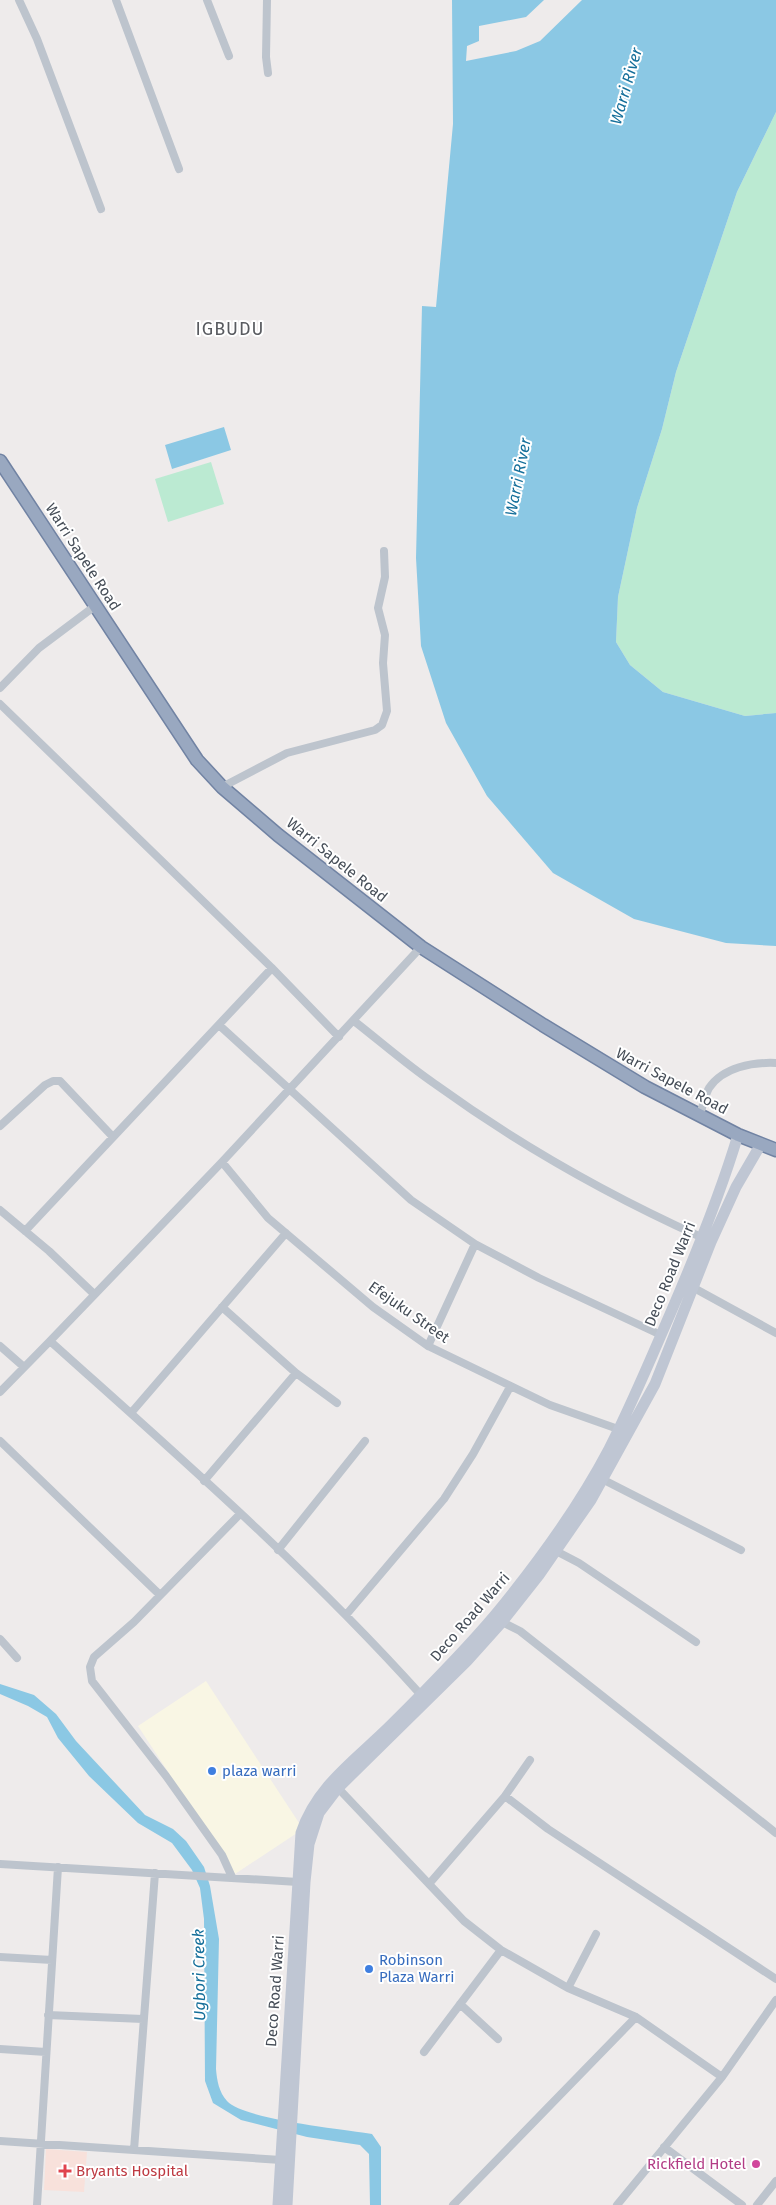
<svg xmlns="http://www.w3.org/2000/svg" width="776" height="2205" font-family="'Fira Sans',sans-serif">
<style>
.commercial{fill:#f9f6e4}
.medical{fill:#f8e1db}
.green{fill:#bbead2}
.water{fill:#8bc8e4}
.pier{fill:#eeebeb}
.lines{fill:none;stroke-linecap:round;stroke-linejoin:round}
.trunk-casing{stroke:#7183a3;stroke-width:15}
.minor{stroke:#bdc4cd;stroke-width:8}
.secondary{stroke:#bfc6d3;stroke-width:11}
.trunk{stroke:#99a8c0;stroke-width:12}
.shop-dot{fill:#3f7fe0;stroke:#fff;stroke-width:2}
.hotel-dot{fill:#d1479c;stroke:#fff;stroke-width:2}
.health-dot{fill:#e0444e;stroke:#fff;stroke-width:2}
.labels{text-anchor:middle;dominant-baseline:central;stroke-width:4;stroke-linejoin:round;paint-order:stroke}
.street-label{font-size:15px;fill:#454d57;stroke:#fff}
.shop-label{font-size:15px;fill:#366cbe;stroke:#fff;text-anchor:start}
.hotel-label{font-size:15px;fill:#b23c85;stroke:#fff;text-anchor:end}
.health-label{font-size:15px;fill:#be3a42;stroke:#fff;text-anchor:start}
.water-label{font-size:16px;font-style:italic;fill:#156f9a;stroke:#fff}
.quarter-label{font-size:18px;letter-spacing:1px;fill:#595b60;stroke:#fff}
</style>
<rect width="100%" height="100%" fill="#eeebeb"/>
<path class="commercial" d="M206 1681 303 1829 235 1874 138 1726Z"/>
<path class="medical" d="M46 2149 87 2152 84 2192 44 2190Z"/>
<path class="green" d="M776 112V713L745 716 663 692 630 665 616 642 618 597 637 508 662 429 676 372 737 192Z
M211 462 224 504 168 522 155 479Z"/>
<path class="water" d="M452 0H776V112L737 192 676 372 662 429 637 508 618 597 616 642 630 665 663 692 745 716 776 713V946L726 943 634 919 553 873 487 796 446 723 421 646 416 558 422 306 436 307 453 124Z
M224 427 231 450 172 469 165 445Z
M0 1684 34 1695 56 1714 76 1741 145 1815 173 1829 186 1841 204 1867 210 1886 219 1939 216 2069C217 2081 219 2092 227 2101 245 2120 343 2129 372 2134L381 2147V2205H370L369 2154 360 2145 307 2137 241 2120 213 2103 205 2081 204 1919 200 1888 192 1870 172 1843 138 1823 89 1776 58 1738 47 1717 28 1706 0 1694Z"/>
<path class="pier" d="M544 0H582L540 41 516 51 466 61 467 46 479 41V26L526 17Z"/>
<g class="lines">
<defs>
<path id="trunk" d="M0 461 197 760 222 787 278 835 421 947 543 1025 645 1087 738 1135 776 1150"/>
</defs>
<use href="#trunk" class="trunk-casing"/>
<path class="minor" d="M19 0 37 39 101 209
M116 0 179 169
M207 0 229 56
M267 0 266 57 268 73
M0 688 39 648 95 606
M0 704 272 968
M222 787 287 753 375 730 382 725 387 711 383 663 385 635 378 608 385 577 384 551
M354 1021C381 1042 407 1065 435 1084 518 1144 608 1195 701 1237
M219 1025 411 1200 475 1244 539 1278 661 1335
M700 1114C703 1106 705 1095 709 1088 723 1067 753 1062 776 1063
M0 1126 45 1085 53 1081H60L113 1137
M222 1162 268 1218 373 1307 428 1346 550 1405 618 1429
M0 1210 49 1251 94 1294
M25 1231 272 968 339 1037
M694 1288 776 1333
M222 1307 296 1373 337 1403
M50 1341 222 1162 421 947
M0 1346 24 1367
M428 1346 475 1244
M0 1392 50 1341C177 1455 307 1568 421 1695
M131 1413 286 1233
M0 1441 160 1595
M598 1477 741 1550
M204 1481 296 1373
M278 1550 365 1441
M556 1551 579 1563 696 1642
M346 1615 444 1499 473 1454 510 1387
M502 1622 520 1631 776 1833
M0 1639 17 1658
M338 1788 464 1921 501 1950 568 1988 636 2017 722 2077
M505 1796 530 1760
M0 1864 298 1882
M232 1877 222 1855 166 1776 92 1681 90 1667 94 1657 134 1622 240 1514
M429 1884 505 1796 548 1829 776 1979
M0 1957 52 1960
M568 1988 596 1934
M460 2004 498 2039
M48 2015 143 2019
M0 2049 46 2052
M424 2052 501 1950
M0 2141 281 2160
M664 2147 742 2205
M134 2150 155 1873
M37 2205 58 1867
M453 2205 636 2017
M617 2205 722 2077 776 2000
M757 2205 776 2181"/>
<path class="secondary" d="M278 2205 301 1833C317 1785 357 1759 391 1725 426 1690 463 1653 495 1615 537 1564 578 1508 609 1449 632 1404 651 1358 671 1312 696 1254 720 1195 738 1135
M287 2205 305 1882 309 1844 319 1813 338 1788 467 1661 502 1622 539 1575 591 1500 655 1384 711 1242 736 1187 761 1144"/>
<use href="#trunk" class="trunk"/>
</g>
<g class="shop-dot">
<circle cx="212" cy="1771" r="5"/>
<circle cx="369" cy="1969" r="5"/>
</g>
<circle class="hotel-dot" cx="756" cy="2164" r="5"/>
<path class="health-dot" d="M62.5 2163.5h5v5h5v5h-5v5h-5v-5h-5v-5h5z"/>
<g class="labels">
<g class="street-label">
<text transform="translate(83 557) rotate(57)">Warri Sapele Road</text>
<text transform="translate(337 860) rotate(39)">Warri Sapele Road</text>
<text transform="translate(672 1081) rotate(28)">Warri Sapele Road</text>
<text transform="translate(670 1274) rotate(-68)">Deco Road Warri</text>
<text transform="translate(409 1312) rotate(35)">Efejuku Street</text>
<text transform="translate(470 1617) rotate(-49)">Deco Road Warri</text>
<text transform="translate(275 1991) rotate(-86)">Deco Road Warri</text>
</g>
<g class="shop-label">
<text x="222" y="1771">plaza warri</text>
<text x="379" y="1960">Robinson<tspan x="379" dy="17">Plaza Warri</tspan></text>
</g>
<g class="hotel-label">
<text x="746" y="2164">Rickfield Hotel</text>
</g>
<g class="health-label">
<text x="76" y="2171">Bryants Hospital</text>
</g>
<g class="water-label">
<text transform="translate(626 86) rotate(-74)">Warri River</text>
<text transform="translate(518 477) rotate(-79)">Warri River</text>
<text transform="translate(199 1975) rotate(-91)">Ugbori Creek</text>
</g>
<g class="quarter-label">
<text x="230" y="329">IGBUDU</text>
</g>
</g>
</svg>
